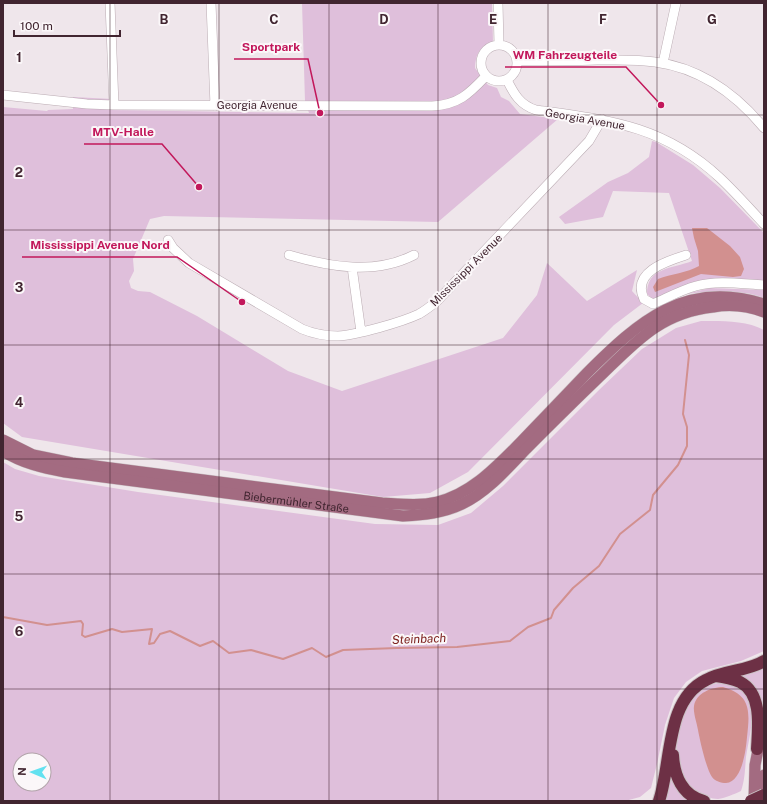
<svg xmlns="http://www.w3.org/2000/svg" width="767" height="804" font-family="'Public Sans',sans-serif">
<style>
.green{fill:#dfbfdb;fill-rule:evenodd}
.water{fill:#d2908f}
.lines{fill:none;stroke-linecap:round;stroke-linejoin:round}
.stream{stroke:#d2908f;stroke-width:2}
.minor-casing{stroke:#bbacb3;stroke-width:10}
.major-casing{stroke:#cac2c5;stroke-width:12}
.highway-casing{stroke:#cac2c5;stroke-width:14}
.minor{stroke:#fff;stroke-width:9}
.major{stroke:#a36b81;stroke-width:11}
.highway{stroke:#6d3045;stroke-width:12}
.highway-bridge-casing{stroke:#cac2c5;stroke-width:14;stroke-linecap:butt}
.highway-bridge{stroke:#6d3045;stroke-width:12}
.grid{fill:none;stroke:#412530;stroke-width:1;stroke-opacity:0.55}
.labels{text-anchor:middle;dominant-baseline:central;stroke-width:4;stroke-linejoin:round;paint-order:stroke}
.street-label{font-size:11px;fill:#412530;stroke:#fbf7f9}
.water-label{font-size:12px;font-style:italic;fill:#7d211e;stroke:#fbf7f9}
.grid-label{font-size:13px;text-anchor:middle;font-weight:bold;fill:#412530;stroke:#fbf7f9;stroke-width:4;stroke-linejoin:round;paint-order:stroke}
.leader{fill:none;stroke:#c2185b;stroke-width:1.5}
.callout-dot{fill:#c2185b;stroke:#fbf7f9;stroke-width:1.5}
.callout-label{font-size:12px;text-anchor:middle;font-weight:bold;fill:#c2185b;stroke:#fbf7f9;stroke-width:4;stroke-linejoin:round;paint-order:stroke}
</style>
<rect width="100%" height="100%" fill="#efe6eb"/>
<path class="green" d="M302 3H492L493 43C479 47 476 54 475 68L488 85 497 88 501 97 509 101 520 114 558 119 438 222 164 216 150 219 133 259 134 271 129 281 131 288 138 291 150 292 197 316 288 371 342 391 503 338 537 295 547 263 587 301 637 270 632 291 643 303 614 325 468 472 430 493 383 497 22 437 3 423V107L47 111 48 110 73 109V97L112 99V110L309 113 305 101Z
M652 141 656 142 693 165 720 188 764 233V282L721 280 662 297 652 299 647 294C647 267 672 269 692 261L669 193 613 191 603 217 565 224 559 217 608 182 628 173 649 157Z
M710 288 764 290V298C743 289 709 291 686 294Z
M701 321C722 321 745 320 764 330V651L741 661 702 671 686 682 674 698 665 725 657 764 651 788 640 797 625 801H3V462L15 469 39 476 138 492 375 524 438 525 471 513 503 486 600 389 642 349 676 328ZM20 760H44V784H20Z
M764 664V707L763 711 731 674Z
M718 683C765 687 751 725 746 757 745 768 745 780 741 791 734 794 726 798 718 799 711 799 704 796 698 792 696 791 692 790 690 788 686 784 679 772 678 767 671 738 685 688 718 683Z
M671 771 690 801H664Z"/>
<path class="water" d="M692 228H707L730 246 740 257 744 269 741 276 733 277 701 274 655 292 653 287 658 279C671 274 687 273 699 266L698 251 694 238Z
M723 687C751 695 750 711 747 737 746 750 742 782 726 783 721 783 715 781 712 777 706 768 700 741 698 730 697 723 693 713 694 706 696 693 712 687 723 687Z"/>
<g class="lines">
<path class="stream" d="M3 617 47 625 81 621 83 624 82 635 85 637 112 629 122 632 152 629 149 644 154 643 160 634 170 631 200 646 213 641 229 653 251 650 283 659 312 648 326 657 343 650 397 648 457 647 510 641 528 627 551 618 554 610 573 588 599 566 620 534 650 510 653 495 678 465 687 446V427L683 414 689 355 685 340"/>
<defs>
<path id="minor" d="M110 3 114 105
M211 3 215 106
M498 3 499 45
M481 63a18 18 0 1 1 36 0a18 18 0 1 1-36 0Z
M518 61C544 61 570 61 597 60 616 60 636 59 655 62 700 68 736 94 764 128
M663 63 676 3
M507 80C514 94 520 105 536 110 608 120 663 125 720 178 735 192 750 209 764 224
M3 95 87 104 114 105 432 106C458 105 469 94 486 76
M168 240 173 248 189 263 302 329C314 334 326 336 338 336 357 335 402 322 419 314 426 310 431 306 437 301L589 141 602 119
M289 255C330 267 375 275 414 255
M686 255C667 261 631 272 644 299L653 304C667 298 681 290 696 286 718 280 742 284 764 285
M352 267 361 332"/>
<g id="major">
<path d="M3 440 33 455 72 463 382 503C401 504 419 506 437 502 471 494 496 467 520 443 542 420 565 396 587 373 639 321 686 279 764 304"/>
<path id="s1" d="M3 451C22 463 43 468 65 472L403 516C423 515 443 513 462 504 487 492 507 469 526 449 549 426 572 403 595 381 633 345 658 313 713 307 731 304 748 306 764 312"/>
<path d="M764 775V799"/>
<path d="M754 801 755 765 760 740"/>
</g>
<path id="highway" d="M716 676C724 677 733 679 740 682 763 694 758 728 757 749
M673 755C674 775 682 796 704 801
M659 801C672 763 665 700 706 680 724 670 749 671 764 661"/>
</defs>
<use href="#minor" class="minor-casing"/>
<use href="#major" class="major-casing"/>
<use href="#highway" class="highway-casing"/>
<use href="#minor" class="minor"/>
<use href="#major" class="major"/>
<use href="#highway" class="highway"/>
<defs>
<path id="highway-bridge" d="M751 801 764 795"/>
</defs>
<use href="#highway-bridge" class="highway-bridge-casing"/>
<use href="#highway-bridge" class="highway-bridge"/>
</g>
<path class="grid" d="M110 3V801M219 3V801M329 3V801M438 3V801M548 3V801M657 3V801M3 115H764M3 230H764M3 345H764M3 459H764M3 574H764M3 689H764"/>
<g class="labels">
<g class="street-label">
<text x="257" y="105">Georgia Avenue</text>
<text transform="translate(585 119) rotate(10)">Georgia Avenue</text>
<text transform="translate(466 270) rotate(-45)">Mississippi Avenue</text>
<text stroke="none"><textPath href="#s1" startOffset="299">Biebermühler Straße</textPath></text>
</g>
<g class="water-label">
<text transform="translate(419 639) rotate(-2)">Steinbach</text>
</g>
</g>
<g class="grid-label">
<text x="164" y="24">B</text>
<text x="274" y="24">C</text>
<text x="384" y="24">D</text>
<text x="493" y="24">E</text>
<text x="603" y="24">F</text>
<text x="712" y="24">G</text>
<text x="19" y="62">1</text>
<text x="19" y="177">2</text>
<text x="19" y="292">3</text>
<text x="19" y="407">4</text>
<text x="19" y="521">5</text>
<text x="19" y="636">6</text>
</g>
<path class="leader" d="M320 113L308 59H234M661 105L626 67H505M199 187L162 144H84M242 302L177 257H22"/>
<g class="callout-dot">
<circle cx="320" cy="113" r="4"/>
<circle cx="661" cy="105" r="4"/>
<circle cx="199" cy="187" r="4"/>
<circle cx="242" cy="302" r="4"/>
</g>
<g class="callout-label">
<text x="271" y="51">Sportpark</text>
<text x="565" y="59">WM Fahrzeugteile</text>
<text x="123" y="136">MTV-Halle</text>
<text x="100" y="249">Mississippi Avenue Nord</text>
</g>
<rect width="767" height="804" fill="none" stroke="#412530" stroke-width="8"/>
<g transform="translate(32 772) rotate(272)"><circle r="19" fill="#fbf7f9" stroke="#b1a3a9"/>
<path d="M0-3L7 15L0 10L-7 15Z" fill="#62e1f0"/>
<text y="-6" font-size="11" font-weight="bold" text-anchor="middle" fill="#412530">N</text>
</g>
<path d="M14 30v6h106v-6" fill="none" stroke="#412530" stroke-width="2"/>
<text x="20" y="30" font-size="12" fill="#412530" stroke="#fbf7f9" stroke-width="3" paint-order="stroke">100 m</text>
</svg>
